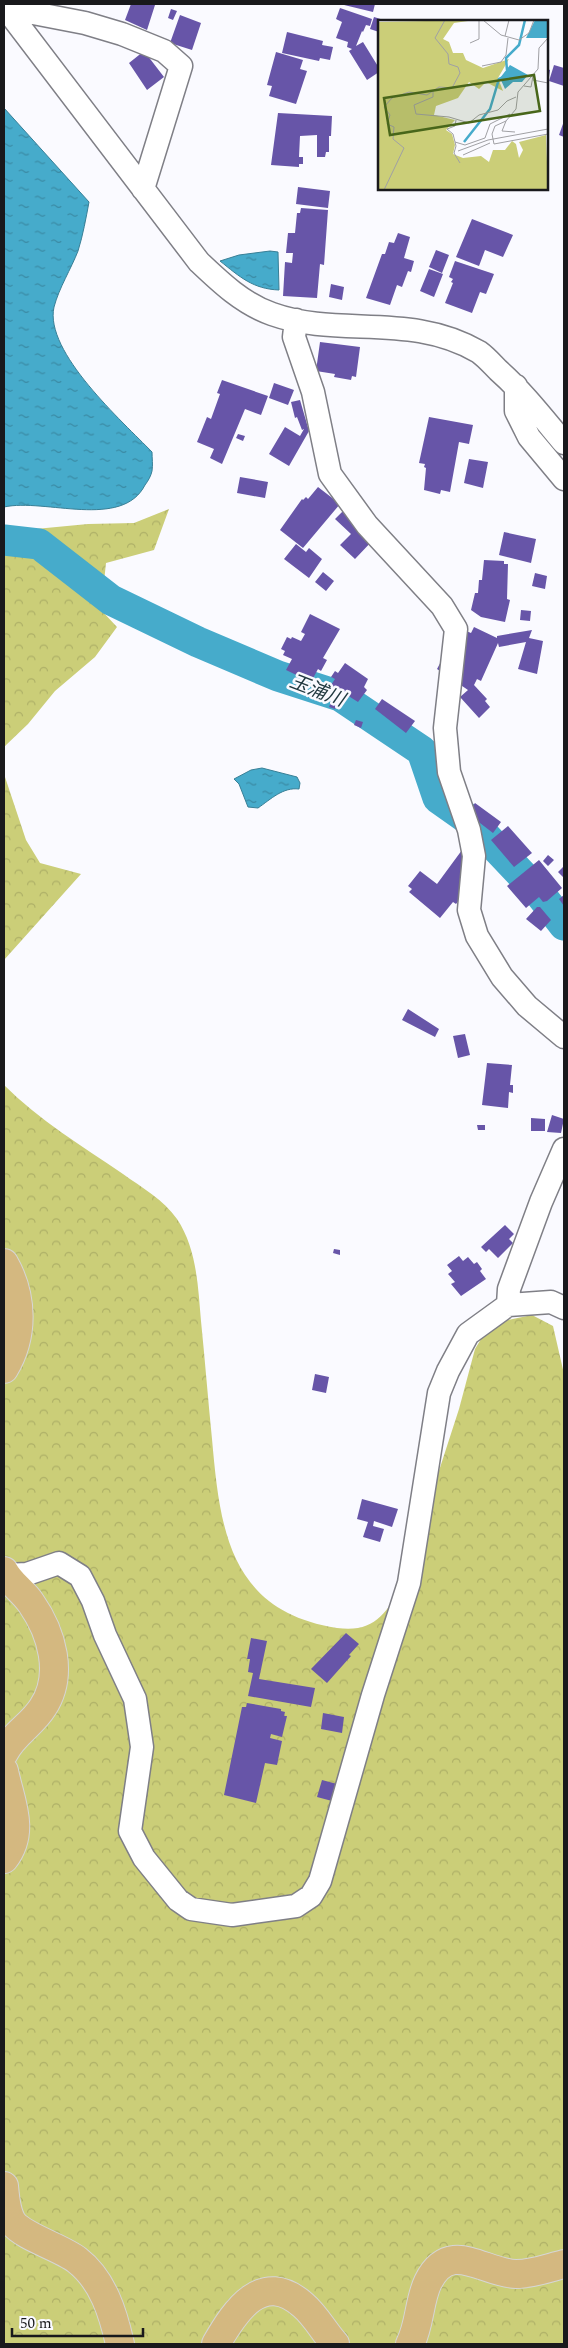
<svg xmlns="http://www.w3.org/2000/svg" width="568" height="2348" font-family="Spectral,'Noto Sans JP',serif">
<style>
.forest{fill:url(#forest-crowns)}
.water{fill:url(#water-ripples);stroke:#387f96}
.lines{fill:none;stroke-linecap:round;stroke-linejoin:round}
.river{stroke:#46abcb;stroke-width:31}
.building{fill:#6755a8}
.minor-casing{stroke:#7f7f86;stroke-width:25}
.major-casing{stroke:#d6d6d6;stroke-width:30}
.minor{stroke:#fff;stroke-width:22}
.major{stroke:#d4b880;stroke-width:28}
.labels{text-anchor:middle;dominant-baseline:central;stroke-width:5;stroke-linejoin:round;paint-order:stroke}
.water-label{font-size:19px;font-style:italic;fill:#223940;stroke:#fafaff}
.inset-river{fill:none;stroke:#46abcb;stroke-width:2.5}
.inset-road{fill:none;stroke:#a0a0a4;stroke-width:1}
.view{fill:#48661a;fill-opacity:0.15;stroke:#48661a;stroke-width:2.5}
.inset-edge{fill:none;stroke:#19191c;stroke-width:2.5}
</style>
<defs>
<pattern id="forest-crowns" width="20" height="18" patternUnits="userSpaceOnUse" patternTransform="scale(1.25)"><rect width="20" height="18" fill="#cbce78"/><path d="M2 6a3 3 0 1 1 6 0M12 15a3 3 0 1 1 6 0" fill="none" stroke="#aeb067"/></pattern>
<pattern id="water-ripples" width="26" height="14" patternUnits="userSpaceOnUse" patternTransform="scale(1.25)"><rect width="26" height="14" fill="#46abcb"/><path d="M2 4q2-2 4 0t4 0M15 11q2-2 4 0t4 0" fill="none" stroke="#3a8aa4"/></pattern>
</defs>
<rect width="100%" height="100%" fill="#fafaff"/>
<path class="forest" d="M169 509 154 550 106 563 101 610 117 627 95 657 55 691 28 724 4 747V532L88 524 134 523Z
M4 774 26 840 40 863 81 874 4 960Z
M4 1085C39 1120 82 1146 123 1174 141 1187 164 1200 177 1219 197 1249 198 1287 201 1321 205 1360 208 1400 212 1439 220 1529 229 1611 337 1628 374 1633 386 1614 402 1585L459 1409 475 1349 484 1334 508 1320 532 1315 553 1326 564 1374V2344H4Z"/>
<path class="water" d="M4 108 89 202C86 218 83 235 78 251 71 269 59 288 54 307 44 352 123 422 152 452 152 458 153 465 152 471 151 476 148 481 145 485 122 530 45 498 4 507Z
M270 251 278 252 279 290C253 289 240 277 220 261L239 255Z
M262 768 297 777 300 783 299 789C283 787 271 799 258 808L248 807 239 784 234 779 251 770Z"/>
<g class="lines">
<path class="river" d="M4 540 39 544 111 600 198 642 278 676 340 696 422 751 438 798 472 822 540 894 564 925"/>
</g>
<path class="building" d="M131 4 155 5 147 30 125 20Z
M340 4H375L373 12Z
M340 8 372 19 370 26 366 25 363 32 362 31 356 46 363 42 379 68V72L367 80 349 51 352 49 347 47 348 42 336 38 342 22 336 19Z
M171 9 177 11 173 20 168 18Z
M180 15 201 23 192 50 170 43Z
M374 17 387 21H379V32L370 29Z
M287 32 323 41 322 45 333 47 330 60 320 58 319 61 282 53Z
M144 51 164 77 147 90 129 63Z
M276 52 303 60 300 69 307 71 296 104 269 96 272 86 267 85Z
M554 65 564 68V86L549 81Z
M547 69 550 70 547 91Z
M278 113 332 116 331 136H329V152H326L325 157H317V135L300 136 299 157H303V164H299V167L271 165Z
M564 121V137L559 135Z
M298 187 330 191 328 208 296 204Z
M301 208 328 210 324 265 320 264 317 298 283 296 285 262 292 263 293 253H286L288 233H295L297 213H300Z
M472 219 513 235 503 257 485 250 479 266 456 257Z
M398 233 410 237 404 258 414 261 411 272 408 271 402 287 397 285 390 305 366 298 382 254H385L389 242 394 243Z
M436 250 449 255 442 273 429 267Z
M455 261 494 274 486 294 480 292 472 313 445 303 453 283 451 282 453 279 449 277Z
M429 269 443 274 434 297 420 291Z
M331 284 344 287 342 300 329 297Z
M320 342 360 347 356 377 352 376 351 380 334 377 335 374 316 371Z
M222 380 268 396 261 415 245 409 222 464 210 458 214 449 197 442 207 417 211 419 220 394 217 393Z
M274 383 294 390 288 405 269 398Z
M300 400 309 431 289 466 269 454 285 427 300 436 304 429 302 430 297 417 295 418 291 402Z
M429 417 473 425 469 444 459 442 450 492 441 490 440 494 424 490 426 468 424 467 425 464 419 463Z
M238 434 245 436 243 441 236 438Z
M469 459 488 462 483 488 464 483Z
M240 477 268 482 265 498 237 493Z
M318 487 340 504 303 548 280 530 302 499 303 500 306 497 308 499Z
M344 510 374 539 355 559 340 545 351 534 335 519Z
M504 532 536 539 531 563 499 555Z
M296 544 306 552 309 548 322 559 309 578 284 559Z
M484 560 504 561V564H508L507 599 510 600 505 622 481 617 471 610 475 593H478L479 580H482Z
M323 572 334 581 326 591 315 582Z
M535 573 547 576 545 589 532 586Z
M521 610 531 611 530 621 520 620Z
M310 614 340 629 323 658 327 660 321 671 318 669 311 682 286 670 292 659 283 655 285 651 281 649 287 637 291 639 292 637 301 641 305 634 301 632Z
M474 627 497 638V636L532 630 529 638 543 641 537 674 518 669 526 642 499 647 498 643 481 681 477 679 474 685 487 699 485 701 490 707 479 718 460 697 468 690 437 669 459 628 471 633Z
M345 663 368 679 364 687 367 690 358 702 331 685 335 679 331 677 335 671 338 673Z
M382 699 415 721 406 733 375 709Z
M331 702 338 705 335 709 329 707Z
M356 720 363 722 361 728 354 725Z
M475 803 501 822 493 833 467 813Z
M508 826 532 853 514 867 491 840Z
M462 850 476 880 456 904 453 902 440 918 409 892 412 889 408 886 420 871 437 884Z
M548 855 554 860 548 866 543 861Z
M539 860 562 888 547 901 543 902 539 897 526 908 507 886Z
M563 867 564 869V878L558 872Z
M564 895V906L559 899Z
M537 907H540L551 920 541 931 526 919Z
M408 1009 439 1029 435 1037 402 1020Z
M465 1034 470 1055 458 1058 453 1036Z
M487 1063 512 1065 510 1085H513V1093L509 1092 508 1108 482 1105Z
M552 1115 564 1119 561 1133 547 1132Z
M531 1118 545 1119V1131H531Z
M477 1125H485V1130H478Z
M505 1225 514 1234 509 1239 513 1243 498 1258 489 1249 486 1252 481 1247Z
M334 1249 340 1250V1255L333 1253Z
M459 1256 463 1261 468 1257 474 1264 477 1262 482 1269 480 1271 486 1279 461 1296 451 1284 455 1282 448 1274 452 1271 447 1265Z
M315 1374 329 1377 326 1393 312 1390Z
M362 1499 398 1509 392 1527 374 1521 373 1526 384 1529 380 1542 363 1537 368 1522 357 1519Z
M346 1633 359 1644 349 1655 351 1656 327 1683 311 1669Z
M251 1638 267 1641 259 1679 315 1688 311 1707 248 1696 253 1673 248 1672 250 1659H247Z
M247 1703 281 1709V1711L285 1712 284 1716H287L282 1737 271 1734 270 1738 282 1741 277 1765 265 1763 256 1803 224 1795 242 1707H246Z
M323 1713 344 1717 342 1733 321 1729Z
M322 1780 337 1784 332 1801 317 1797Z"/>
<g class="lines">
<defs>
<path id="minor" d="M4 6 199 262C220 282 243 304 272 314 339 338 411 312 479 352 486 357 492 364 498 370 523 392 543 418 564 443
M11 15 28 12 85 23 122 34 164 51 181 66 143 189
M296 320 294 337 313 392 330 474 367 525 442 606 456 629 445 728 449 772 469 830 474 856 469 910 477 936 502 977 527 1006 564 1037
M516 386V411L529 437 564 479
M508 1305 509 1289 541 1202 564 1149
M6 1575 27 1574 59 1563 80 1576 93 1601 105 1635 135 1699 142 1747 130 1831 144 1858 178 1900 191 1909 232 1915 296 1906 311 1896 320 1881 373 1695 409 1583 439 1393 448 1371 468 1334 508 1305 551 1302 564 1308"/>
<path id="major" d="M4 1263C23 1296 24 1336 4 1369
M4 1571C10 1583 23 1591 31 1603 52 1633 64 1675 43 1707 32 1725 13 1734 4 1753
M4 1771C10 1801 26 1831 4 1859
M4 2186C5 2197 6 2213 13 2223 24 2237 62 2248 77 2260 103 2280 113 2313 120 2344
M216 2344C235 2311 262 2269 303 2305 316 2316 324 2332 335 2344
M410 2344C420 2325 419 2300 428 2282 450 2238 483 2273 516 2274 533 2274 548 2268 564 2264"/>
</defs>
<use href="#minor" class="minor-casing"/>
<use href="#major" class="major-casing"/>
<use href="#minor" class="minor"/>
<use href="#major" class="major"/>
</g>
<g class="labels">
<g class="water-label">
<text transform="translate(317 691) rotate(21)">玉浦川</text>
</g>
</g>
<g transform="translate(378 20)">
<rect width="170" height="170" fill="#fafaff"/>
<path d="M97 0 76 3 65 19 71 22 75 33H85L88 40 105 48 131 39 120 58 125 71 108 62 101 69 91 62 80 78 58 86 56 95 77 100 68 110 74 114 77 125 75 134 85 138 103 136 111 142 115 130H127L134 121 138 124 141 138 145 130 141 122 168 115 170 170H0V2Z" fill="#cbce78"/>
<path d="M157 0H170L169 18H148ZM132 45 150 55 144 62H135L127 69 122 58Z" fill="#46abcb"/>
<path class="inset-river" d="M129 50 128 38 141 25 147 0M86 122 112 89 121 59 125 57"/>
<path class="inset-road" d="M105 0 123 15 141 20 151 13 156 0M127 16 131 0M170 18 161 28 160 49 140 72 138 89 128 101 117 106 114 114 116 124 170 114M92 23 101 19V0M104 46 123 42 128 35 130 18M155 60 170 63M146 66 153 67 155 56M55 71V77L36 85 38 94 71 97 91 103 101 95 120 90 129 81 138 77M78 100 77 106 69 109 75 114 78 126 76 133 82 143M128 101 124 111 137 112M77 122 87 125 107 118 112 104 132 94M80 131 110 120 170 109M85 135 112 123M6 170 26 128 15 119 16 107 9 104 12 95 6 87 14 78 31 72 49 75 61 67 74 68 82 53 80 47 71 44 70 34 57 18 67 0"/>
<path class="view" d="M156 55 162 91 12 115 6 78Z"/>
<rect width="170" height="170" class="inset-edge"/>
</g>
<rect width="568" height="2348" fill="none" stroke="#19191c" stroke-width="10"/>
<path d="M12 2328v8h131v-8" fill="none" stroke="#19191c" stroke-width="2.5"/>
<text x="20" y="2328" font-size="15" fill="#19191c" stroke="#fafaff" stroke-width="4" paint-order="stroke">50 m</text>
</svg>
